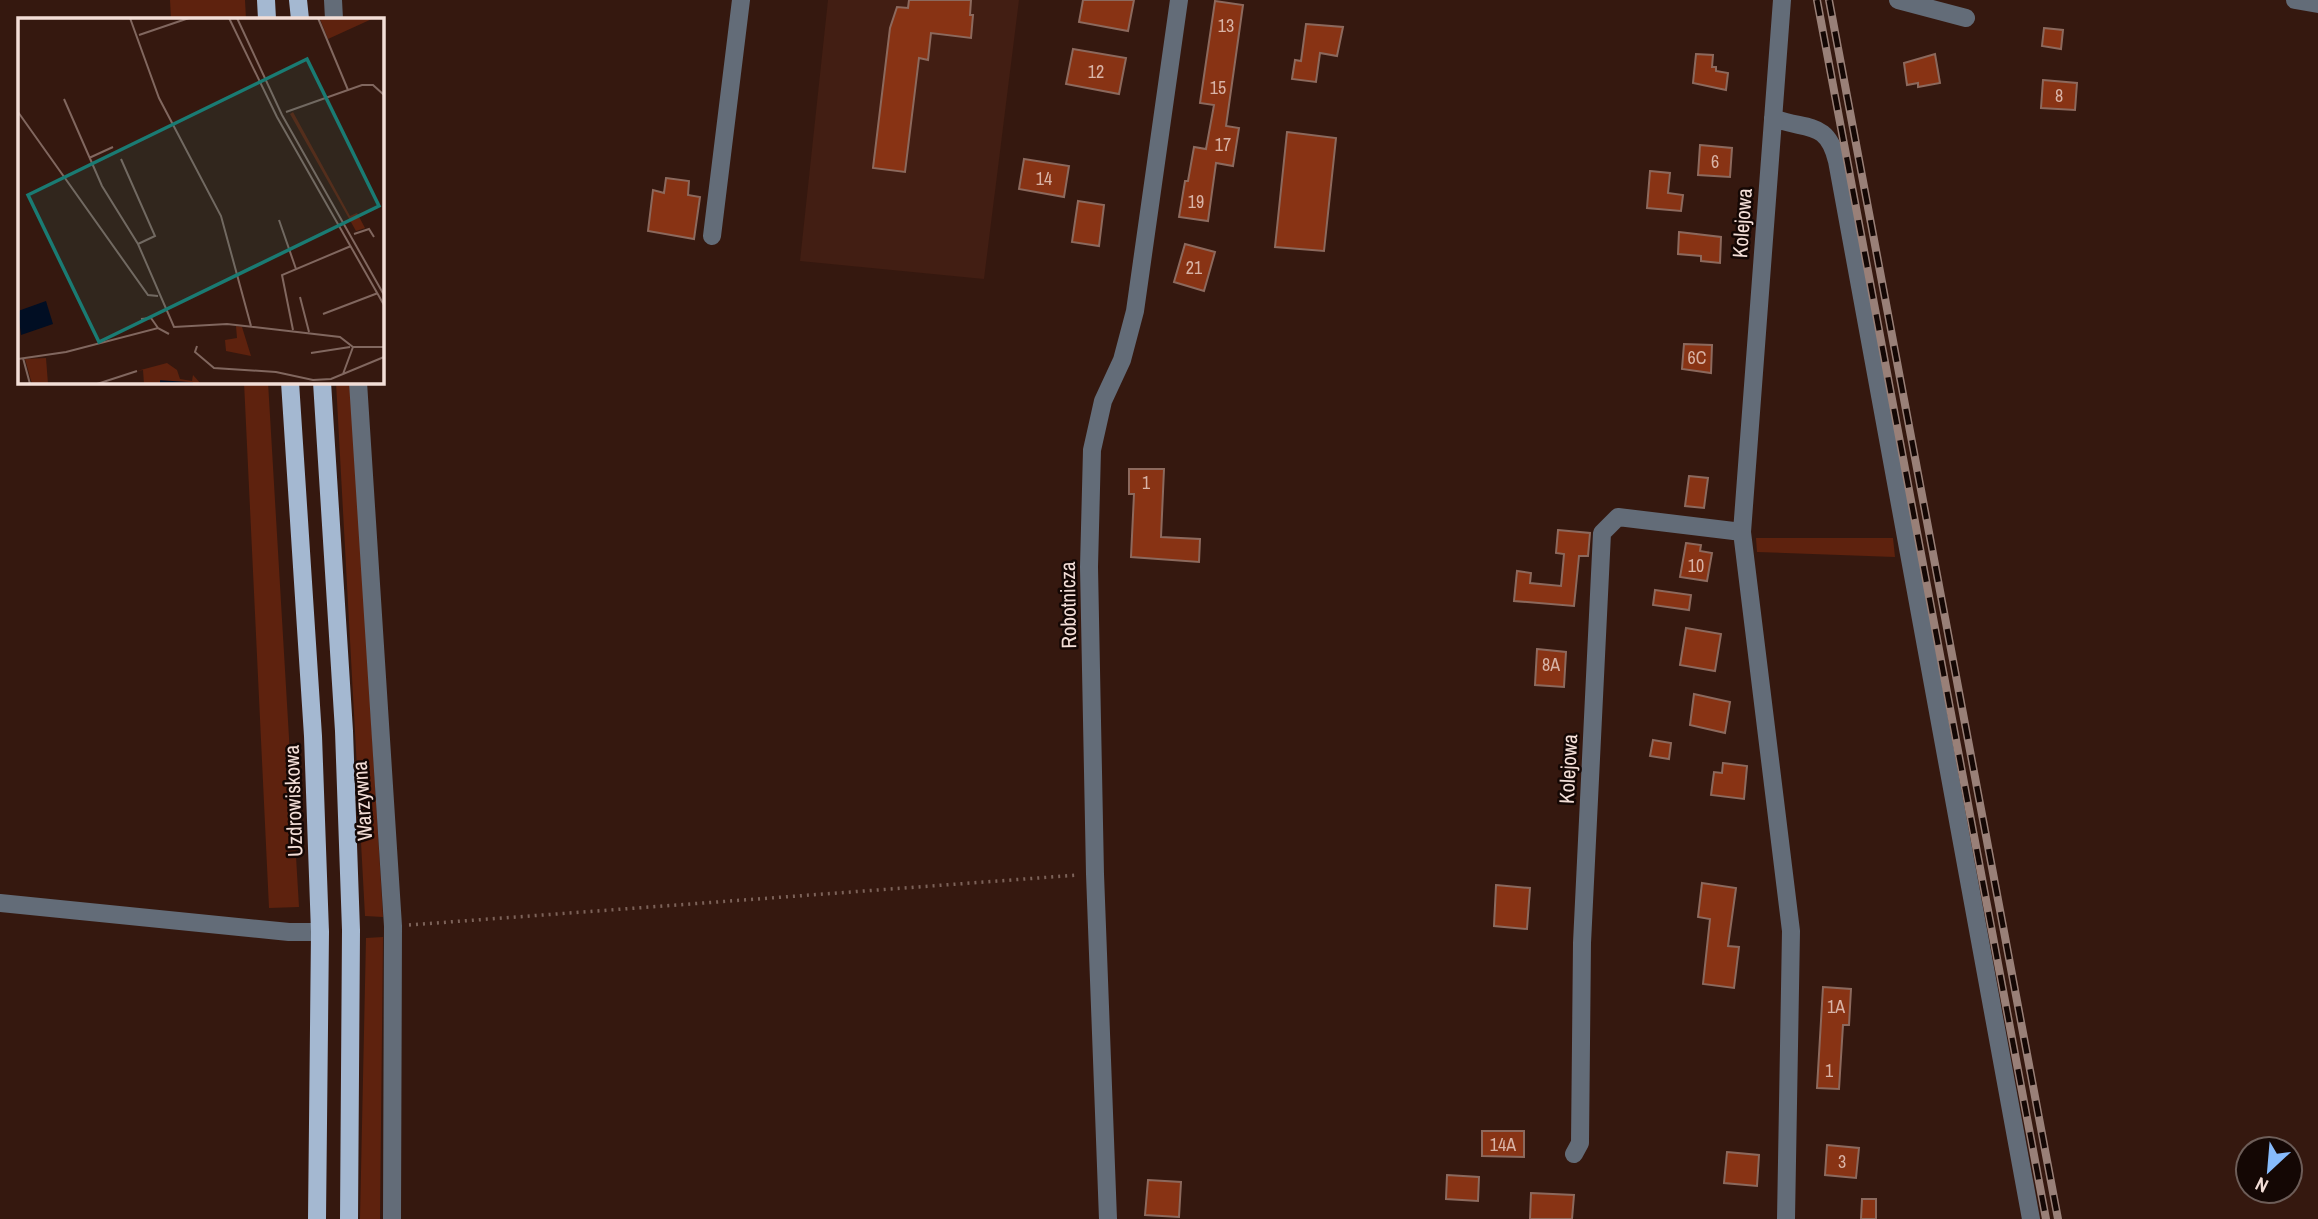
<svg xmlns="http://www.w3.org/2000/svg" width="2318" height="1219" font-family="'Archivo Narrow',sans-serif">
<style>
.built{fill:#421e13}
.green{fill:#5e220e}
.building{fill:#883314;stroke:#8c695d;stroke-width:2}
.lines{fill:none;stroke-linecap:round;stroke-linejoin:round}
.path{stroke:#7c6259;stroke-width:3.5;stroke-dasharray:2 5;stroke-linecap:butt}
.minor{stroke:#636c78;stroke-width:18}
.major{stroke:#a4b8d1;stroke-width:18}
.rail-casing{stroke:#998078;stroke-width:8}
.rail{stroke:#140704;stroke-width:5;stroke-dasharray:16;stroke-linecap:butt}
.labels{text-anchor:middle;dominant-baseline:central;stroke-width:5;stroke-linejoin:round;paint-order:stroke}
.number-label{font-size:18px;fill:#d8b3a6}
.street-label{font-size:21px;fill:#f3ded7;stroke:#140704}
.inset-river{fill:none;stroke:#010e23;stroke-width:3.5}
.inset-road{fill:none;stroke:#81675f;stroke-width:2}
.view{fill:#1a7b73;fill-opacity:0.15;stroke:#1a7b73;stroke-width:3.5}
.inset-edge{fill:none;stroke:#f3ded7;stroke-width:3.5}
</style>
<rect width="100%" height="100%" fill="#35180f"/>
<path class="built" d="M828 0H1019L984 279 800 261Z"/>
<path class="green" d="M170 0H245L246 19H171Z
M244 382H268L299 907 269 908Z
M336 382H351L383 917 365 916Z
M1756 538H1893L1895 557 1757 552Z
M383 937 380 1219H360L366 938Z"/>
<path class="building" d="M909 0H971L970 15H973L971 38 931 33 928 60 919 58 905 172 873 168 890 28 897 7 908 8Z
M1083 0H1134L1128 31 1079 22Z
M1215 1 1243 5 1226 126 1239 128 1233 166 1216 163 1208 221 1179 217 1185 181H1188L1194 147 1206 149 1214 105 1200 103Z
M1306 24 1343 27 1337 56 1320 53 1316 82 1292 79 1295 60 1301 61Z
M2044 28 2063 30 2061 49 2042 46Z
M1073 49 1126 58 1119 94 1066 84Z
M1696 54 1713 55 1712 67H1716V71L1728 73 1726 90 1693 83Z
M1935 54 1940 83 1918 87V83L1907 85 1904 63Z
M2043 80 2077 83 2075 110 2041 108Z
M1287 132 1336 138 1324 251 1275 247Z
M1700 145 1732 148 1730 177 1698 175Z
M1024 159 1069 166 1064 197 1019 189Z
M1650 171 1670 173 1668 193 1683 195 1681 211 1647 208Z
M666 178 689 181 688 195 700 197 694 239 648 231 653 190 664 193Z
M1078 201 1104 205 1099 246 1072 242Z
M1679 232 1721 237 1720 263 1701 261V256L1678 254Z
M1185 244 1215 252 1204 291 1174 282Z
M1684 344 1712 345 1711 373 1682 369Z
M1129 469H1164L1161 537 1200 539 1199 562 1131 557 1134 494H1129Z
M1689 476 1708 478 1704 508 1685 506Z
M1558 530 1590 533 1588 556H1579L1574 606 1514 601 1517 571 1531 573 1530 583 1561 586 1564 554 1556 553Z
M1686 543 1701 545 1700 551 1712 553 1707 581 1680 577Z
M1655 590 1691 595 1689 610 1653 605Z
M1686 628 1721 634 1715 671 1680 665Z
M1537 649 1566 652 1564 687 1535 685Z
M1694 694 1730 702 1725 733 1690 725Z
M1653 740 1671 743 1669 759 1650 756Z
M1723 763 1747 766 1744 799 1711 795 1714 772 1722 773Z
M1702 883 1736 888 1728 946 1739 947 1734 988 1703 984 1710 919 1698 917Z
M1496 885 1530 888 1527 929 1494 926Z
M1823 987 1851 989 1849 1025H1843L1839 1089 1817 1088Z
M1482 1131H1524V1157L1482 1156Z
M1827 1145 1859 1148 1856 1178 1825 1175Z
M1727 1152 1759 1155 1757 1186 1724 1183Z
M1447 1175 1479 1177 1478 1201 1446 1199Z
M1148 1180 1181 1182 1179 1217 1145 1215Z
M1531 1193 1574 1195 1572 1219H1530Z
M1862 1199H1876V1219H1861Z"/>
<g class="lines">
<path class="path" d="M409 925 1078 875"/>
<path class="minor" d="M333 0 334 19
M1782 0 1742 532 1791 931 1786 1219
M1898 0 1966 18
M2295 0 2318 4
M1773 118C1808 131 1827 120 1837 161L2031 1219
M712 236 741 0
M358 382 393 926 392 1219
M0 903 289 932H320
M1574 1154 1580 1143 1582 943 1602 533 1618 517 1742 532
M1108 1219 1095 874 1089 567 1092 450 1103 401 1122 360 1135 311 1179 0"/>
<path class="major" d="M266 0 267 19
M298 0 300 19
M290 382 313 736 320 932 317 1219
M322 382 344 731 351 930 349 1219"/>
<defs>
<path id="rail" d="M1817 0 2046 1219
M1829 0 2058 1219"/>
</defs>
<use href="#rail" class="rail-casing"/>
<use href="#rail" class="rail"/>
</g>
<g class="labels">
<g class="number-label">
<text x="1226" y="25">13</text>
<text x="1096" y="71">12</text>
<text x="1218" y="87">15</text>
<text x="2059" y="95">8</text>
<text x="1223" y="144">17</text>
<text x="1715" y="161">6</text>
<text x="1044" y="178">14</text>
<text x="1196" y="201">19</text>
<text x="1194" y="267">21</text>
<text x="1697" y="357">6C</text>
<text x="1146" y="482">1</text>
<text x="1696" y="565">10</text>
<text x="1551" y="664">8A</text>
<text x="1836" y="1006">1A</text>
<text x="1829" y="1070">1</text>
<text x="1503" y="1144">14A</text>
<text x="1842" y="1161">3</text>
</g>
<g class="street-label">
<text transform="translate(1742 223) rotate(-86)">Kolejowa</text>
<text transform="translate(1068 605) rotate(-91)">Robotnicza</text>
<text transform="translate(1568 769) rotate(-87)">Kolejowa</text>
<text transform="translate(293 801) rotate(-92)">Uzdrowiskowa</text>
<text transform="translate(362 801) rotate(-94)">Warzywna</text>
</g>
</g>
<g transform="translate(18 18)">
<rect width="366" height="366" fill="#35180f"/>
<path d="M356 0 310 21 302 1 305 0ZM275 94 332 198 339 195 347 210 338 213 272 96ZM218 308 224 309 233 338 208 333 207 322 219 320ZM28 340 30 366H14L7 341ZM149 345 159 352 162 361 174 363 175 357 183 366H126L125 352 119 353Z" fill="#5e220e"/>
<path d="M28 283 35 306 3 317 0 293Z" fill="#010e23"/>
<path class="inset-river" d="M142 364 175 366"/>
<path class="inset-road" d="M112 0 141 80 203 198 233 308M211 0 259 99 366 287M219 0 264 97 366 277M300 0 330 72M121 17 171 0M46 81 84 168 120 226 156 309 209 306 322 319 335 329H366M0 94 130 277 140 278M268 94 344 67H355L366 77M71 140 95 129M103 141 137 218 120 226M261 202 278 251M336 216 351 211 356 219M282 279 291 314M305 296 360 275M123 301 133 300 140 310M275 312 264 257 333 228M179 328 177 334 196 350 258 354 295 362 313 361 366 339M293 335 332 329M5 340 12 366M0 341 48 334 140 310 151 316M325 356 335 329M79 366 119 353"/>
<path class="view" d="M289 41 361 188 81 324 10 177Z"/>
<rect width="366" height="366" class="inset-edge"/>
</g>
<g transform="translate(2269 1170) rotate(206)"><circle r="33" fill="#140704" stroke="#6d5d58" stroke-width="2"/>
<path d="M0-5L12 26L0 18L-12 26Z" fill="#87bbfc"/>
<text y="-10" font-size="19" font-weight="bold" text-anchor="middle" fill="#f3ded7">N</text>
</g>
</svg>
